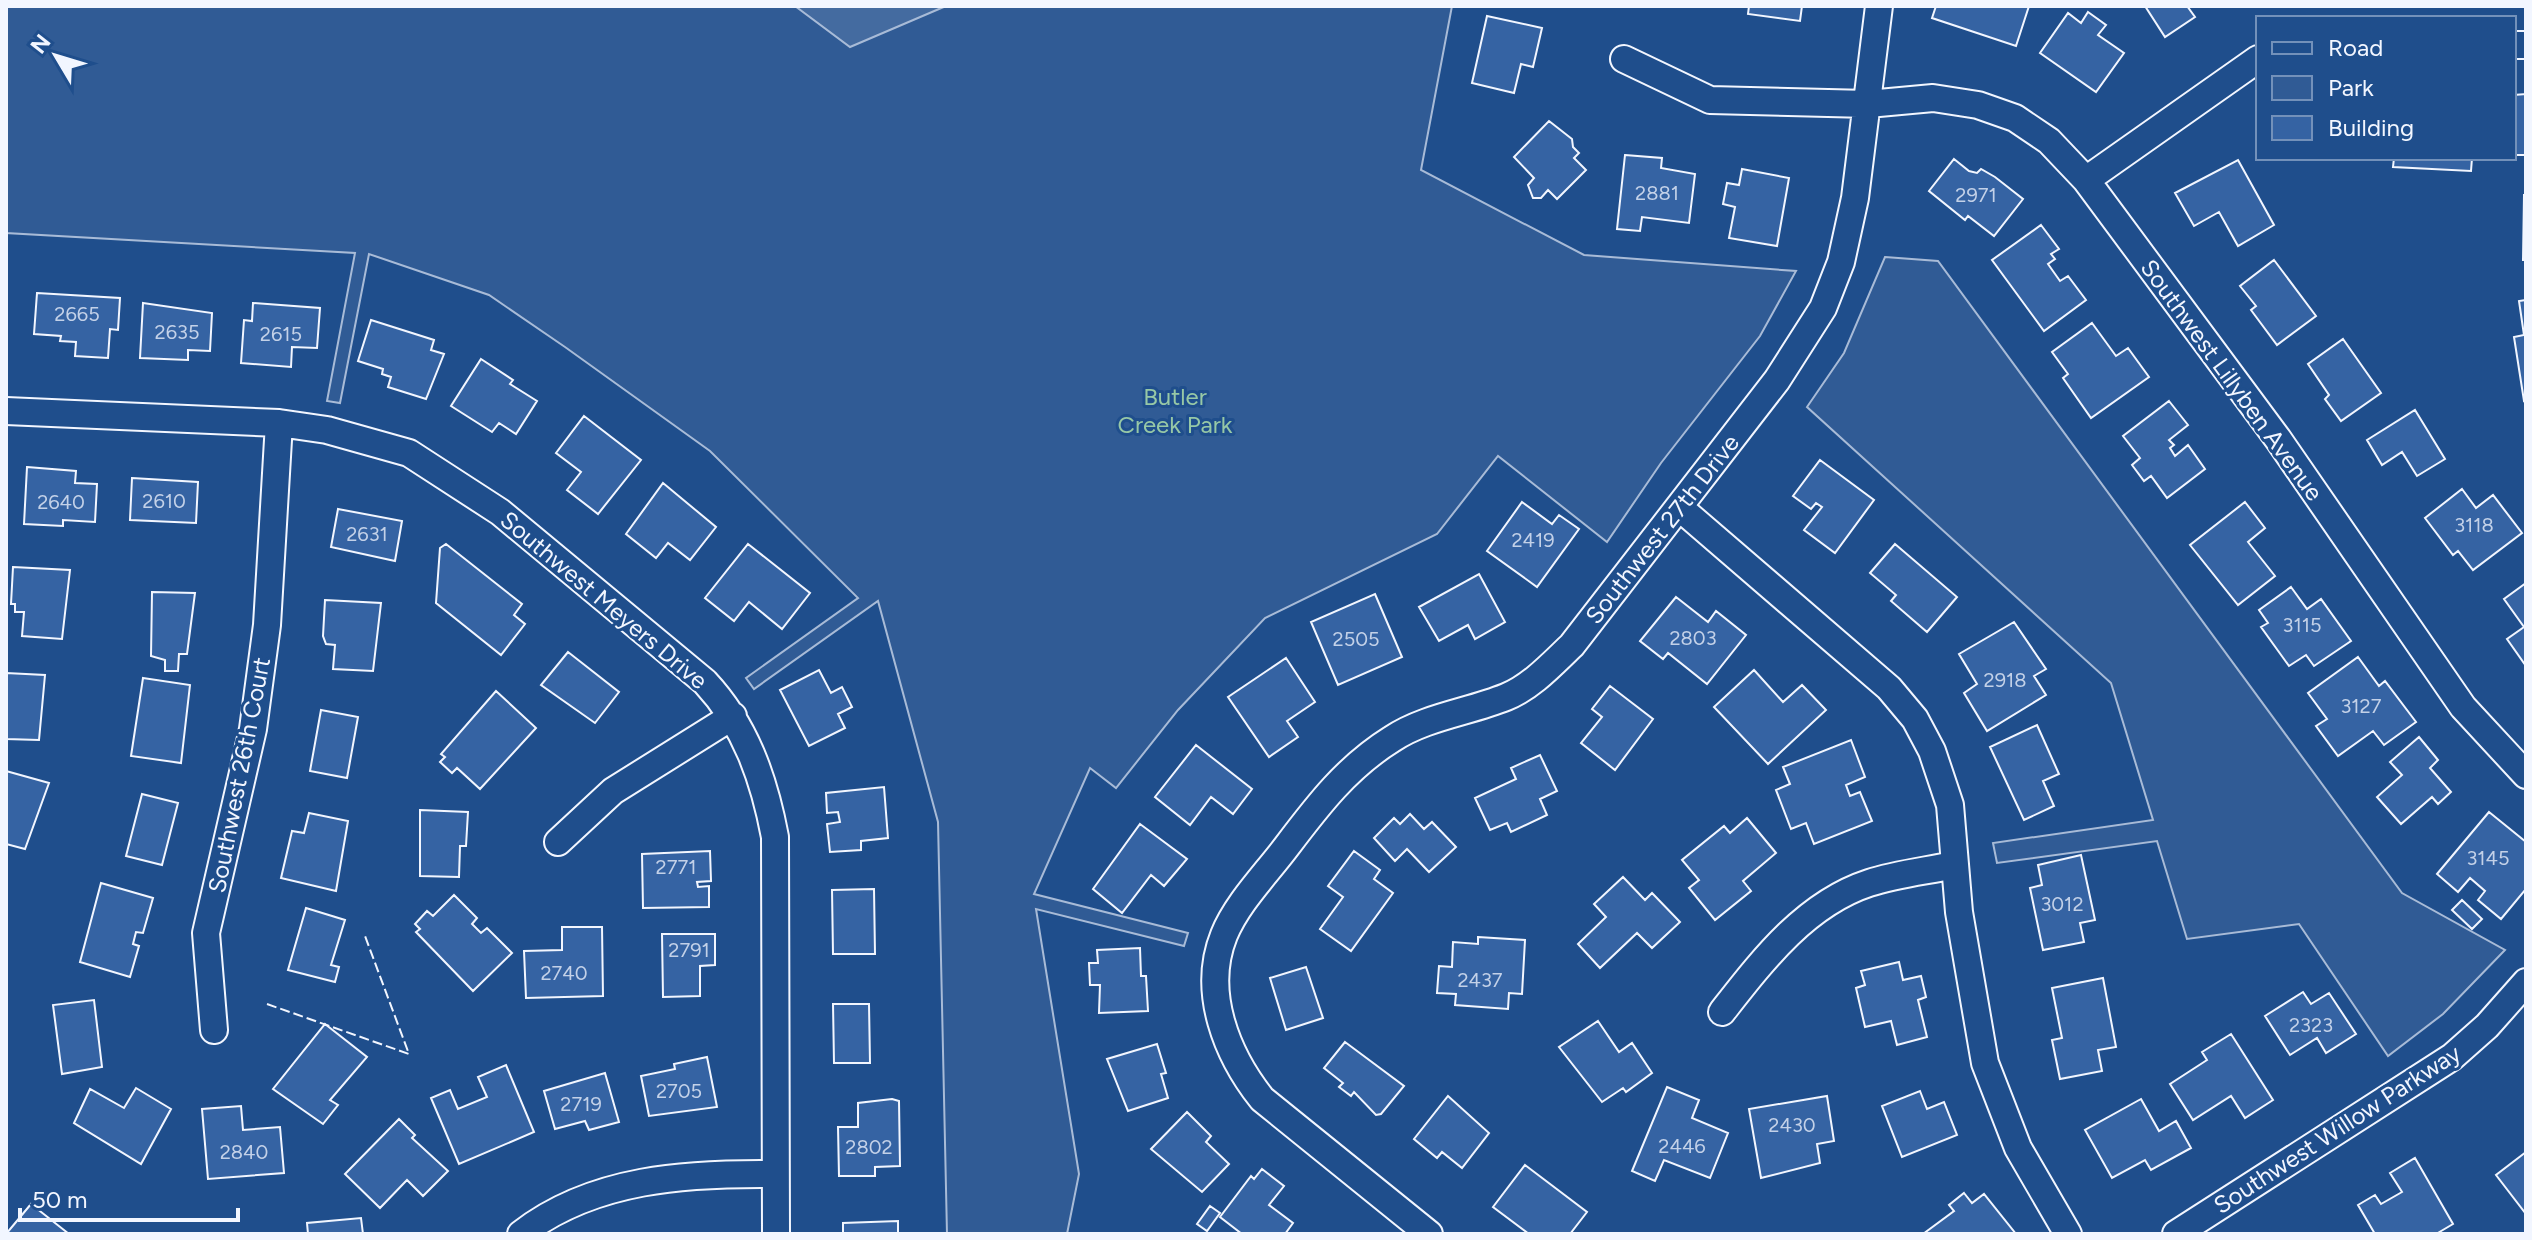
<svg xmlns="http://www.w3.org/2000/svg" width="2532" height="1240" font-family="Figtree,sans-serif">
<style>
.green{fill:#305b95;stroke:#a8bbd7;stroke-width:2}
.water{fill:#446ba0;stroke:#a8bbd7;stroke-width:2}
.building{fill:#3563a3;stroke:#f2f6ff;stroke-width:2}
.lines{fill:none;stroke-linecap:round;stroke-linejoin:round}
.street-casing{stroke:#f2f6ff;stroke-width:30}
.street{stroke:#1f4e8c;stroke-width:26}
.fence{stroke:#f2f6ff;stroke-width:2;stroke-dasharray:10 4;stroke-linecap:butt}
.labels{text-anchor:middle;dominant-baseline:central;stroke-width:6;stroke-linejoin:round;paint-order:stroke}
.number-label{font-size:20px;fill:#c3d1e8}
.street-label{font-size:24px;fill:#f2f6ff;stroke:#1f4e8c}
.park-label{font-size:24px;fill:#97c8a6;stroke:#1f4e8c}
</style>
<rect width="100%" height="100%" fill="#1f4e8c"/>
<path class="green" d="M6 6H1452L1421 170 1584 255 1796 271 1760 336 1661 463 1607 542 1498 456 1437 534 1265 618 1178 710 1116 788 1090 768 1034 894 1188 933 1184 946 1036 909 1079 1174 1067 1234H947L938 822 878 601 754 689 746 678 858 598 710 451 565 347 489 295 369 254 340 403 327 401 355 253 6 233Z
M1885 257 1938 261 2402 893 2505 950 2443 1014 2388 1056 2299 924 2187 939 2157 841 1997 863 1993 843 2153 820 2111 683 1807 407 1844 353Z"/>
<path class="water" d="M795 6H946L850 47Z"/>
<path class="building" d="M1749 6H1802L1800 21 1748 14Z
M1936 6H2029L2016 46 1932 18Z
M2145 6H2187L2195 17 2165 37Z
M2088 12 2106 25 2098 35 2124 53 2096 92 2040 53 2068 13 2081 23Z
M1487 16 1542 28 1533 67 1521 64 1514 93 1472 83Z
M2526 94V155H2514V95Z
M1549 121 1572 139 1573 147 1579 153 1574 158 1586 170 1557 199 1548 190 1541 198H1533L1528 185 1534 178 1514 157Z
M1625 155 1662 158 1661 168 1695 174 1689 223 1642 217 1640 231 1617 229Z
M2394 158H2472L2471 171 2393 167Z
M1954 159 1969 171 1977 173 1981 169 1995 177 2023 199 1994 236 1968 216 1965 220 1929 191Z
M2238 160 2274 225 2238 246 2219 212 2194 226 2175 193Z
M1742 169 1789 178 1777 246 1729 238 1735 207 1723 204 1727 183 1739 185Z
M2524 195H2526V260H2523Z
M2041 225 2059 249 2051 254 2055 259 2048 264 2060 281 2068 276 2086 300 2044 331 1992 260Z
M2274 260 2316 316 2277 345 2251 310 2256 306 2240 286Z
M37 293 120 298 118 330 110 329 108 358 75 356 76 342 60 341 61 336 34 334Z
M2526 300V400L2524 401 2514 337 2524 335 2519 301Z
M143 303 212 313 210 351 188 350V360L140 358Z
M253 303 320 308 317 348 292 347 291 367 241 363 244 320 252 321Z
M371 320 434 340 431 350 444 354 426 399 388 387 391 377 382 374 383 369 358 361Z
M2092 323 2116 356 2128 348 2149 377 2091 418 2063 378 2068 374 2052 352Z
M2343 339 2381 393 2341 421 2325 399 2329 395 2308 364Z
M481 359 513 380 510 384 537 401 516 434 499 423 492 432 451 406Z
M2169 401 2188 425 2169 440 2174 445 2170 448 2175 456 2188 445 2205 469 2167 498 2151 476 2144 481 2132 465 2140 458 2123 436Z
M2415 410 2445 459 2417 476 2402 452 2382 465 2367 440Z
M584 416 641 460 598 514 567 490 581 472 556 453Z
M1820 460 1874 500 1835 553 1804 530 1822 507 1816 503 1811 509 1793 496Z
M27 467 76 471 75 483 97 484 95 522 63 520V526L24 524Z
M132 478 198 482 196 523 130 520Z
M663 483 716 527 690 560 668 543 656 558 626 534Z
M2462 489 2476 508 2493 495 2522 533 2473 570 2458 551 2453 555 2425 518Z
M1522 502 1552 524 1559 515 1579 529 1537 587 1487 551Z
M2245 502 2265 528 2248 542 2275 576 2238 605 2190 545Z
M338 509 402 521 395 561 331 547Z
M446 544 522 604 514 615 525 624 501 655 436 603 440 548Z
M748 544 810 593 782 629 749 602 734 621 705 598Z
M1895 544 1957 597 1927 632 1891 601 1896 595 1870 573Z
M13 567 70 570 62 639 22 636 24 612H15V604H11Z
M1479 574 1505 622 1475 639 1468 625 1439 641 1419 607Z
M2526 583V666L2507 639 2524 627 2504 599Z
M2291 587 2307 609 2321 599 2351 641 2314 666 2306 655 2289 666 2261 627 2268 623 2259 610Z
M152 592 195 593 187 654H179L178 671H165V660L151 656Z
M1375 594 1402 657 1338 685 1311 622Z
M1676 597 1708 622 1716 611 1746 635 1707 684 1668 653 1663 659 1640 641Z
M325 600 381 603 373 671 333 669 335 645 326 644 323 636Z
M2014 622 2046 669 2034 676 2046 695 1987 731 1964 693 1977 684 1959 654Z
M568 652 619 692 595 723 541 685Z
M2358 657 2379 686 2385 681 2416 722 2384 745 2373 731 2338 756 2316 726 2327 719 2308 693Z
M1286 658 1315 702 1287 721 1298 737 1269 757 1228 697Z
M819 670 831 693 842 687 852 707 838 714 845 728 809 746 780 690Z
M1754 670 1783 702 1802 685 1826 710 1768 764 1714 707Z
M6 673 45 675 39 740 6 739Z
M143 678 190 685 181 763 131 756Z
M1610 686 1653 719 1615 770 1581 743 1602 717 1592 709Z
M496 691 536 728 480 789 457 768 452 773 440 762 445 757 441 754Z
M321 710 358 717 347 778 310 771Z
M2037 725 2059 774 2043 781 2054 806 2024 820 1990 747Z
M2419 737 2438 760 2430 768 2451 792 2438 804 2432 797 2401 824 2377 797 2402 775 2390 762Z
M1851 740 1865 777 1846 785 1850 796 1860 792 1872 821 1814 844 1806 823 1791 829 1776 790 1790 784 1783 767Z
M1196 745 1252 789 1233 814 1211 797 1190 825 1155 797Z
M1540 755 1557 791 1540 799 1547 815 1511 832 1507 823 1490 830 1475 798 1516 779 1511 768Z
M6 771 49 783 25 849 6 844Z
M884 787 888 838 861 841V850L830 852 827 824 840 822 838 812 827 813 826 793Z
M142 794 178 803 162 865 126 856Z
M420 810 468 812 466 846H460L459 877 420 876Z
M2489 812 2526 842V889L2501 919 2478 900 2485 891 2470 878 2458 892 2437 874Z
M309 813 348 821 336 891 281 878 292 831 304 833Z
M1410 814 1424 829 1432 822 1456 847 1429 872 1407 849 1395 861 1374 838 1394 818 1400 824Z
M1747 818 1776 853 1743 881 1751 891 1715 920 1689 888 1699 880 1682 860 1724 826 1730 833Z
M1140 824 1187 859 1164 886 1151 875 1122 913 1093 889Z
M710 851 711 881 697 882 698 887 709 886V907L643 908 642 854Z
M1354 851 1380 870 1374 879 1393 893 1351 951 1320 929 1343 897 1328 886Z
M2081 855 2095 920 2080 923 2084 942 2043 950 2030 888 2042 885 2038 865Z
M1623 877 1645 900 1652 893 1680 922 1652 948 1637 933 1600 968 1578 944 1606 917 1594 904Z
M101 883 153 898 143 933 136 932 133 944 139 946 130 977 80 962Z
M874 889 875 954H833L832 890Z
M454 895 477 918 472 924 481 933 487 928 512 953 473 991 416 932 420 929 415 924 427 911 433 916Z
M2462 900 2482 919 2472 929 2452 910Z
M306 908 345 920 331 965 339 967 335 982 288 970Z
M562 927H602L603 996 526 998 524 951 562 950Z
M662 934H715V965L700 966V996L663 997Z
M1478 937 1525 940 1522 994 1509 993 1508 1009 1455 1005 1456 994 1437 993 1439 966 1452 967 1453 942 1478 944Z
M1140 948 1141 976H1146L1148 1011 1099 1013 1100 985H1090L1089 963H1098L1097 950Z
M1899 962 1903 980 1921 976 1926 997 1918 1000 1927 1037 1897 1045 1891 1021 1865 1027 1856 988 1865 985 1861 971Z
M1306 967 1323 1018 1286 1030 1270 978Z
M2103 978 2116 1047 2098 1050 2102 1071 2060 1079 2052 1040 2062 1038 2052 988Z
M2303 992 2311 1004 2329 993 2356 1034 2326 1053 2317 1038 2290 1055 2265 1016Z
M94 1000 102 1067 62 1074 53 1005Z
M833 1004H869L870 1063H834Z
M1598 1021 1619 1052 1632 1043 1652 1073 1626 1092 1623 1088 1602 1102 1559 1047Z
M325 1024 367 1057 330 1100 338 1105 323 1124 273 1089Z
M2231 1034 2273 1100 2245 1118 2231 1096 2193 1120 2170 1084 2207 1060 2202 1052Z
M1345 1042 1404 1086 1381 1114 1376 1115 1354 1092 1351 1096 1339 1087 1343 1083 1324 1068Z
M1157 1044 1166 1073 1161 1074 1168 1098 1128 1111 1107 1059Z
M707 1057 717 1107 649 1116 641 1076 675 1069 674 1064Z
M506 1065 534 1132 459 1164 431 1098 450 1090 458 1109 487 1097 478 1077Z
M605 1073 619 1122 589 1130 585 1121 555 1129 544 1091Z
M1667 1087 1699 1100 1692 1118 1728 1133 1710 1178 1664 1160 1655 1181 1632 1171Z
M136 1088 171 1109 141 1164 74 1123 90 1089 124 1108Z
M1920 1091 1927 1109 1944 1102 1957 1135 1902 1157 1882 1106Z
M1448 1096 1489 1133 1462 1168 1442 1152 1437 1158 1414 1139Z
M1827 1096 1834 1141 1817 1144 1820 1163 1761 1178 1749 1109Z
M892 1099 899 1101 900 1166 875 1167V1176H839L838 1127H858V1103Z
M2141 1099 2159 1131 2176 1121 2191 1148 2151 1170 2145 1160 2112 1178 2085 1130Z
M241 1106 243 1130 280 1127 284 1173 208 1179 202 1109Z
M1187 1112 1211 1136 1206 1142 1229 1164 1202 1192 1151 1149Z
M399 1119 415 1135 412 1138 448 1171 423 1196 407 1180 380 1208 345 1174Z
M2526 1152V1214L2496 1175Z
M2415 1158 2453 1224 2436 1234H2375L2358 1205 2375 1195 2381 1204 2402 1192 2390 1173Z
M1525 1165 1587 1212 1570 1234H1529L1493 1207Z
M1262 1169 1284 1186 1269 1205 1293 1223 1285 1234H1242L1220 1217 1251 1176 1254 1179Z
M1964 1193 1972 1203 1984 1194 2016 1234H1923L1954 1211 1949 1205Z
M31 1204 69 1234H6Z
M1210 1206 1220 1213 1207 1231 1197 1224Z
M361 1218 363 1234H308L307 1223Z
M898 1221V1234H843V1223Z"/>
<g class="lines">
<defs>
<path id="street" d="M2514 45H2526
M1624 59 1710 100 1868 104 1933 98 1978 105 2015 118 2049 141 2086 180 2278 439 2463 707 2526 775
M2086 180 2258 59
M6 411 279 423 327 430 409 453 500 512 705 682C746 726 764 779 775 837L776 1234
M1680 508 1889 688 1915 719 1932 751 1950 805 1959 912 1985 1063 2018 1148 2068 1234
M558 842 613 791 733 716
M1722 1012C1762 961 1805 904 1869 883 1896 874 1926 871 1954 865
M214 1030 206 933 253 729 267 625 279 423
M521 1234C593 1178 688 1173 775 1174
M1429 1234 1262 1099C1227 1055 1201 992 1224 935 1237 903 1266 874 1287 846 1318 805 1347 767 1392 739 1425 717 1469 712 1506 697 1531 687 1552 664 1572 645L1777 380 1823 308 1841 262 1855 198 1879 6
M2176 1234 2452 1057 2487 1026 2526 982"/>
</defs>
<use href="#street" class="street-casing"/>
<use href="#street" class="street"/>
<path class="fence" d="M267 1004 409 1054 365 936"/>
</g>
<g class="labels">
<g class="number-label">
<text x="1657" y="193">2881</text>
<text x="1976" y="195">2971</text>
<text x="77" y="314">2665</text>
<text x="177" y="332">2635</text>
<text x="281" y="334">2615</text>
<text x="164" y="501">2610</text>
<text x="61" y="502">2640</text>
<text x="2474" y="525">3118</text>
<text x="367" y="534">2631</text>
<text x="1533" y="540">2419</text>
<text x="2302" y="625">3115</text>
<text x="1693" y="638">2803</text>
<text x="1356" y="639">2505</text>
<text x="2005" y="680">2918</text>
<text x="2361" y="706">3127</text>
<text x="2488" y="858">3145</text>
<text x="676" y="867">2771</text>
<text x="2062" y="904">3012</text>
<text x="689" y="950">2791</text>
<text x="564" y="973">2740</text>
<text x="1480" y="980">2437</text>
<text x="2311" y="1025">2323</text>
<text x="679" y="1091">2705</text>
<text x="581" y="1104">2719</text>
<text x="1792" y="1125">2430</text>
<text x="1682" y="1146">2446</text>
<text x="869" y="1147">2802</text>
<text x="244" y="1152">2840</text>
</g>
<g class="street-label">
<text transform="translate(2232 380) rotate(54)">Southwest Lillyben Avenue</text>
<text transform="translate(1662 529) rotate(-52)">Southwest 27th Drive</text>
<text transform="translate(604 600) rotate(40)">Southwest Meyers Drive</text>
<text transform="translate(239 775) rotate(-79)">Southwest 26th Court</text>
<text transform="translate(2337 1129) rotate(-33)">Southwest Willow Parkway</text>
</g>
<g class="park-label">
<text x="1175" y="396">Butler<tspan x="1175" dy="28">Creek Park</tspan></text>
</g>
</g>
<rect width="2532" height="1240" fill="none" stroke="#f2f6ff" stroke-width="16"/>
<rect x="2256" y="16" width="260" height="144" fill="#1f4e8c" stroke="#7391ba" stroke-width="2"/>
<rect x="2272" y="42" width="40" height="12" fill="#1f4e8c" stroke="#7391ba" stroke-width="2"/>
<text x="2328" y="56" font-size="24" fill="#f2f6ff">Road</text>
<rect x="2272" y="76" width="40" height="24" fill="#305b95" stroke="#7391ba" stroke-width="2"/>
<text x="2328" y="96" font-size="24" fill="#f2f6ff">Park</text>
<rect x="2272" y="116" width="40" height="24" fill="#3563a3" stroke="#7391ba" stroke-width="2"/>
<text x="2328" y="136" font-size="24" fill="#f2f6ff">Building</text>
<g transform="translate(56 56) rotate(308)" stroke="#1f4e8c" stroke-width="6" paint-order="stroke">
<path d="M0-6L14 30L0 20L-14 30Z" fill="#f2f6ff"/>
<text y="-12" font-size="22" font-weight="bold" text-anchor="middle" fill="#f2f6ff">N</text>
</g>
<path d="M20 1208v12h218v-12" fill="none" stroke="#f2f6ff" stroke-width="4"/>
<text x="32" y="1208" font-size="24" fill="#f2f6ff" stroke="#1f4e8c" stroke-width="6" paint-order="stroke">50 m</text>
</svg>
